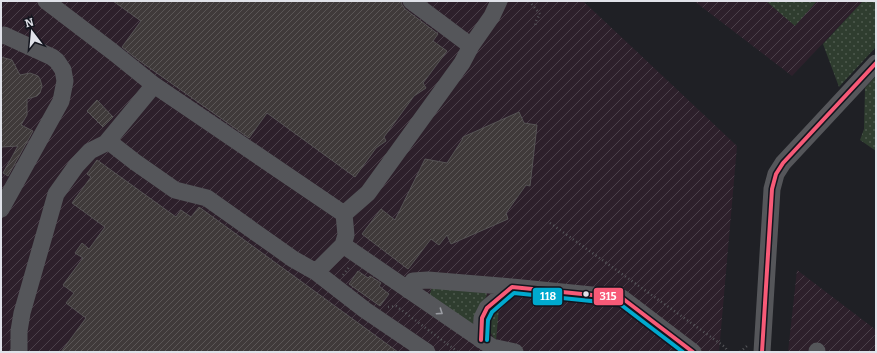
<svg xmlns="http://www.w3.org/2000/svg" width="877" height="353" font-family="Bitter,serif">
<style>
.industrial{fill:url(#industrial-furrows)}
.grass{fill:url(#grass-dots)}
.building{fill:url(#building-hatch);stroke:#565455}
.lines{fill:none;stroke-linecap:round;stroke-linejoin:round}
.path{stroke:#56575b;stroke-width:2.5;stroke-dasharray:1 3;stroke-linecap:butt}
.minor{stroke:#55565a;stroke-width:17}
.bus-1-casing{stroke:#13151e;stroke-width:7}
.bus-2-casing{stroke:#13151e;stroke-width:7}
.bus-1{stroke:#f75a77;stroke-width:4}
.bus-2{stroke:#00a9ce;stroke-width:4}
.oneway{stroke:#9a9ca2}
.bus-dot{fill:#e0e2e9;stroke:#13151e;stroke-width:1.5}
.line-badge{stroke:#13151e;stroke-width:1.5}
.badge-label{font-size:11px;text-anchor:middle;font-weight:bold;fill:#fff}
</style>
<defs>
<pattern id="industrial-furrows" width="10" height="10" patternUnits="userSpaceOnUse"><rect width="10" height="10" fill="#2d202b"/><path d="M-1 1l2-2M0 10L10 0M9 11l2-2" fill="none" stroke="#4b404a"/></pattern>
<pattern id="grass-dots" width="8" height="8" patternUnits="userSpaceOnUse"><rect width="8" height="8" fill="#2f3d2f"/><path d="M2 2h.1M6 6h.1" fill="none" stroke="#4d594d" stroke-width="1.8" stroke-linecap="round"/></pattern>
<pattern id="building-hatch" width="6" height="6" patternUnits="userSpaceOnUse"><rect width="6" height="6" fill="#3f3a3a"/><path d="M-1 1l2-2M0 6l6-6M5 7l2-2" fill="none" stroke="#5a5656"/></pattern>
</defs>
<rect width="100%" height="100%" fill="#1f2025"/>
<path class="industrial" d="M1 1H583L737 146 719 352H1Z
M694 1H863L792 76Z
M797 270 876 330V352H788Z"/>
<path class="grass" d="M766 1H817L795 26Z
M863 1H876V47L839 87 823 44Z
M876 76V151L860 140 864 129 865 88Z
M432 287 486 293 487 295 474 319 473 325 429 297Z
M499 307 496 341 507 343 506 347C489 341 481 317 499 307Z"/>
<path class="building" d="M113 1H401L402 5 405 9 438 34 433 41 447 51 423 83 426 88 414 96 384 137 386 141 376 148 355 177 267 113 249 138 137 59 122 47 141 21Z
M1 57 12 60 20 75 30 73 38 76 40 79 42 86 40 93 37 96 27 99V115L21 125 33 131 8 176 3 173 18 146 1 147Z
M97 100 113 117 103 127 87 111Z
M519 112 524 123 537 125 530 186 526 185 506 213 508 219 451 244 447 235 439 245 431 239 408 269 362 234 381 209 395 220 425 159 447 163 462 140 463 137Z
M97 160 176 217 181 210 191 217 199 207 398 352H61L86 318 66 303 74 293 63 285 83 258 75 253 82 243 89 249 105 227 72 203 91 177 87 174Z
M358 271 368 278 370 276 381 283 379 286 389 294 380 306 349 284Z"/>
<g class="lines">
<path class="path" d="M529 1 540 14 536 21 535 26
M550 223 725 347 728 352
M343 275 350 266
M388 307 396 306 458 352
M740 352 747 346"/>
<path class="minor" d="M46 1 113 52 154 85 344 214
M411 1 471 46
M1 36 4 35 52 57 57 61 63 70 65 81 61 101 1 209
M108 141 135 162 175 190 207 198 293 259 316 272
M344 214 368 193 462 63 471 46 492 16 499 1
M344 214 346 235 343 245 316 272 365 310 427 352
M343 245 492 347 515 352
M408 290 413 281 428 280 512 287 622 298 693 352
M481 340 482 318 487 308 512 287
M19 352V331L22 313 56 194 76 166 90 151 106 143 154 85
M762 352 772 189 776 174 783 163 876 63
M817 352V351"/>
<defs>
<path id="bus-1" d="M481 340 482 318 487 308 512 287 622 298 693 352
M762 352 772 189 776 174 783 163 876 63"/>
<path id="bus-2" d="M487 340 488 320 492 312 514 293 620 304 683 352"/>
</defs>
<use href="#bus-1" class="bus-1-casing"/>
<use href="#bus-2" class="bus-2-casing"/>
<use href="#bus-1" class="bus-1"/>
<use href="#bus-2" class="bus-2"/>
</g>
<defs><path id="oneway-chevron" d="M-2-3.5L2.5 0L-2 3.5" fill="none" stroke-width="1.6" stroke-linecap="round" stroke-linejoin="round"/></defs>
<use class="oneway" href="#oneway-chevron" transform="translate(440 312) rotate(34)"/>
<circle class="bus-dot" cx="586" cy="294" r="3.5"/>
<g class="line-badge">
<rect x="532" y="287" width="31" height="19" rx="4" fill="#00a9ce"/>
<rect x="593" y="287" width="31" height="19" rx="4" fill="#f75a77"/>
</g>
<g class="badge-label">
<text x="548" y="300">118</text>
<text x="608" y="300">315</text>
</g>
<rect width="877" height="353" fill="none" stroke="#e0e2e9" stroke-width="4"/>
<g transform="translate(32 32) rotate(344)" stroke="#13151e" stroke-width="3" paint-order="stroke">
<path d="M0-3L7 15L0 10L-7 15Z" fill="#e0e2e9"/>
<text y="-6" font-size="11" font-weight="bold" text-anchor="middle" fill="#e0e2e9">N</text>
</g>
</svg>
